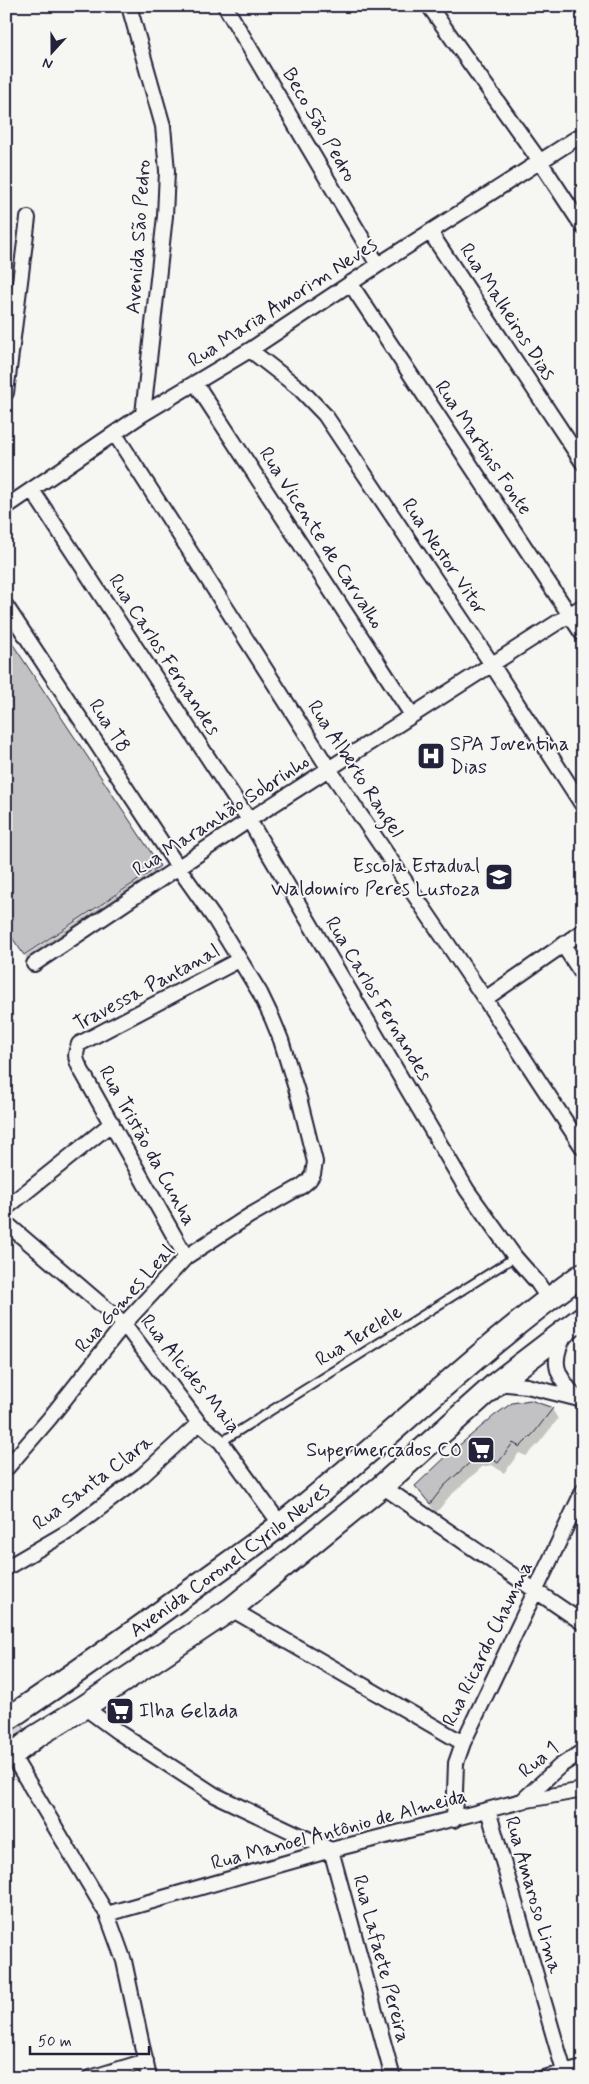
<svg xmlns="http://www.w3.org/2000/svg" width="589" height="2084" font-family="Mynerve,sans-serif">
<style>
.green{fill:#d7d7d7;stroke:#7c7c89}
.shadow{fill:#0003}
.building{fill:#c2c2c4;stroke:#22223b}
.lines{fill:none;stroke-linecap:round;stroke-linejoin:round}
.service-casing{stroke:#22223b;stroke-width:11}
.minor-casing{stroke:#22223b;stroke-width:18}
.trunk-casing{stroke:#22223b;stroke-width:26}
.service{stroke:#f6f6f2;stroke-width:7}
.minor{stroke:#f6f6f2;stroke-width:14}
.trunk{stroke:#f6f6f2;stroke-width:22}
.labels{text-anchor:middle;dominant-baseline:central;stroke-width:4;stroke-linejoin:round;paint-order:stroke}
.street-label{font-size:20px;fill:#22223b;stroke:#f6f6f2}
.poi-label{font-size:20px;fill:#22223b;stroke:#f6f6f2;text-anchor:start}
</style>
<rect width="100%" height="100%" fill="#f6f6f2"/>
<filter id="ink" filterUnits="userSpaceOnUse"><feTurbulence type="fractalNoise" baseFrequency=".02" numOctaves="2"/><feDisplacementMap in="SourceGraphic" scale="10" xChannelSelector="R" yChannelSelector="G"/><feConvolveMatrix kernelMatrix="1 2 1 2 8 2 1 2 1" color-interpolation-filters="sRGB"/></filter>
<g filter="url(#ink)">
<path class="green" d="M20 1723 28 1733 6 1751V1733Z"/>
<path class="shadow" d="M159 868 165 877 31 965 25 956Z
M530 1401 552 1409 558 1419 539 1443 526 1456 519 1453 504 1473 492 1465 482 1467 449 1497 436 1513 417 1487Z"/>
<path class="building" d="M6 634 160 866 24 955 6 929Z
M530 1400 553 1408 534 1433 520 1447 513 1443 498 1463 486 1455 476 1457 444 1486 430 1504 415 1486 450 1453 495 1415 512 1403Z"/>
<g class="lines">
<defs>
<path id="service" d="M221 1442 515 1257"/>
<path id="minor" d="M129 6 163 126 167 171 165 216 143 414
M225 6 378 265
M429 6 539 160 583 227
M430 232 583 463
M350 283 583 635
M250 350 300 389 325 415 491 663 583 806
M196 384 412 715
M6 393 28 218
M115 434 329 769 485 999 583 1148
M32 490 249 820 467 1190 515 1257 537 1282 548 1298
M6 507 143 414 250 350 378 265 583 134
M6 606 178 867 216 921 260 993 272 1018 281 1040 299 1098 315 1162 313 1174 309 1180 302 1186 249 1216 186 1257 124 1324 49 1419 6 1469
M563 945 583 975
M34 964 249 820 583 606
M485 999 583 931
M6 1208 112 1123
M6 1223 124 1324 199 1423 221 1442 281 1525
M186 1257 80 1068C75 1058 75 1054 79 1044L239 960
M565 1335C549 1364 558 1375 576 1398
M497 1383 527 1386 583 1400
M382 1486 583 1623
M6 1568 71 1530 143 1475 199 1423
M231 1609 463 1743
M84 1707 118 1732 215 1795 331 1850 393 2078
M12 1755 107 1914 124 1961 149 2078
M522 1801 560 1766 583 1751
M488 1810 566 2078
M454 1820 456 1763 463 1743 583 1491
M107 1914 331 1850 522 1801 583 1790
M90 2078 146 2061
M543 2078 583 2068"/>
<g id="trunk">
<path id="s1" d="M6 1720C72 1676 137 1630 201 1583 227 1564 255 1545 280 1525 384 1444 476 1350 583 1274"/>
<path d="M6 1760 35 1737 84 1707 231 1609 382 1486 497 1383 583 1317"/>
</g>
</defs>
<use href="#service" class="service-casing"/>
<use href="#minor" class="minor-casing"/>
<use href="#trunk" class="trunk-casing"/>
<use href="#service" class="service"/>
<use href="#minor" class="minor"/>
<use href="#trunk" class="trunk"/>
</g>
</g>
<defs>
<symbol id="hospital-square" viewBox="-11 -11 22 22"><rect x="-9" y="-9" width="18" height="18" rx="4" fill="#22223b" stroke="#f6f6f2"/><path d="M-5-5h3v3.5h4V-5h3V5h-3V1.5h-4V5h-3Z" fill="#fff"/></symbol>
<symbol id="school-square" viewBox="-11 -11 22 22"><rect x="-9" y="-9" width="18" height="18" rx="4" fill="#22223b" stroke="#f6f6f2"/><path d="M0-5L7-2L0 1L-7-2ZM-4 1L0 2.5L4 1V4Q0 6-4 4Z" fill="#fff"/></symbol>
<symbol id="supermarket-square" viewBox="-11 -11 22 22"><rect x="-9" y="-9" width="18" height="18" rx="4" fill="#22223b" stroke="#f6f6f2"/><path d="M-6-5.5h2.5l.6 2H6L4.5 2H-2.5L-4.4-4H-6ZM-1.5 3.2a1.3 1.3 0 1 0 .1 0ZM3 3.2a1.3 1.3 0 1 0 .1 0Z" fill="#fff"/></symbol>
</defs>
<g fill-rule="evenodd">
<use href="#hospital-square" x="415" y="740" width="32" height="32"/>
<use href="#school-square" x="483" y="861" width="32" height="32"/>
<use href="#supermarket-square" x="465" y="1434" width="32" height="32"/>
<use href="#supermarket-square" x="104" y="1695" width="32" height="32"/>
</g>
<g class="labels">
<g class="street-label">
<text transform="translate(319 125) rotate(60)">Beco São Pedro</text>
<text transform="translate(139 237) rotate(-86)">Avenida São Pedro</text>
<text transform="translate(283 303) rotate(-33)">Rua Maria Amorim Neves</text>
<text transform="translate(507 312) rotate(57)">Rua Malheiros Dias</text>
<text transform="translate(483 448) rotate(56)">Rua Martins Fonte</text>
<text transform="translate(321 538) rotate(57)">Rua Vicente de Carvalho</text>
<text transform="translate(444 557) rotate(56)">Rua Nestor Vitor</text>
<text transform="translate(164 655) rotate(57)">Rua Carlos Fernandes</text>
<text transform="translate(109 726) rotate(57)">Rua T8</text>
<text transform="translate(355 769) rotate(57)">Rua Alberto Rangel</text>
<text transform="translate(221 816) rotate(-33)">Rua Maranhão Sobrinho</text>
<text transform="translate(147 988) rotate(-28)">Travessa Pantanal</text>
<text transform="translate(378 999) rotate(59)">Rua Carlos Fernandes</text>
<text transform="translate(147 1146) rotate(61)">Rua Tristão da Cunha</text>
<text transform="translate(125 1299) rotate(-48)">Rua Gomes Leal</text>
<text transform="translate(359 1336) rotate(-32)">Rua Terelele</text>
<text transform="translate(190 1374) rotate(51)">Rua Alcides Maia</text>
<text transform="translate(93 1483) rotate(-37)">Rua Santa Clara</text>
<text stroke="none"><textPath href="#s1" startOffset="275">Avenida Coronel Cyrilo Neves</textPath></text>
<text transform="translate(488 1644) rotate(-64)">Rua Ricardo Chamma</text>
<text transform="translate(539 1760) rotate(-40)">Rua 1</text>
<text transform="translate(339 1830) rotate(-15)">Rua Manoel Antônio de Almeida</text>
<text transform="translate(533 1895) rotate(74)">Rua Amaroso Lima</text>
<text transform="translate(381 1959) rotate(75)">Rua Lafaete Pereira</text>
</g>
<g class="poi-label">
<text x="450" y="744">SPA Joventina<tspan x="450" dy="23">Dias</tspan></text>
<text x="480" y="866" text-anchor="end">Escola Estadual<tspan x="480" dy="23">Waldomiro Peres Lustoza</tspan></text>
<text x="462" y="1450" text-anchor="end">Supermercados CO</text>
<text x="139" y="1711">Ilha Gelada</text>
</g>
</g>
<rect width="589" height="2084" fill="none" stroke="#f6f6f2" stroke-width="25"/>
<rect x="12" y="12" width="564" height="2059" fill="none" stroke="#22223b" stroke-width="2" filter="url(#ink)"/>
<g transform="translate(52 52) rotate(201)" stroke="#f6f6f2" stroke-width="4" paint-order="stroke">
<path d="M0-4L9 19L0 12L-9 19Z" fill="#22223b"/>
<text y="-8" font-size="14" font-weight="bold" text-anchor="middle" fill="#22223b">N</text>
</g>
<path d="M30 2046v8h119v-8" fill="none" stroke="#22223b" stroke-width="2.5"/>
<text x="38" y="2046" font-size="15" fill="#22223b" stroke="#f6f6f2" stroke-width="4" paint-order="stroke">50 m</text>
</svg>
